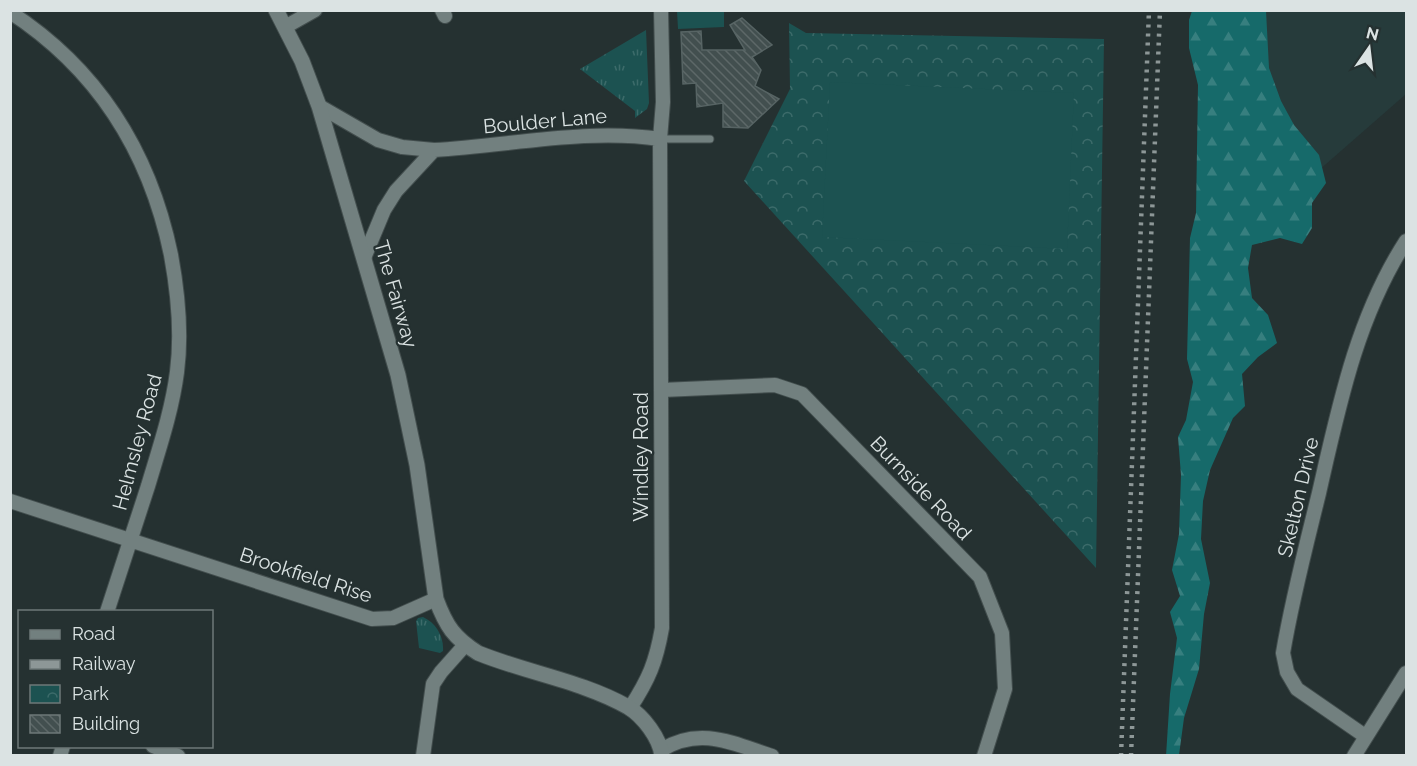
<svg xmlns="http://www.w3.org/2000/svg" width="1417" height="766" font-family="Raleway,sans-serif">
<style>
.built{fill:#263b3b}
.grass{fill:url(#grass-tufts)}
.forest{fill:url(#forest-firs)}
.park{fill:url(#park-crowns)}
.pitch{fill:#1c5251}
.building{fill:url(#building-back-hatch);stroke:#576464;stroke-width:1.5}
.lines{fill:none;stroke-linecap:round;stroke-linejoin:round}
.service-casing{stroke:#434e4e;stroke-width:9}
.minor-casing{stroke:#434e4e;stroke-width:16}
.tertiary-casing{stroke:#434e4e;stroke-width:17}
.service{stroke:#72807f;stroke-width:7}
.minor{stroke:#72807f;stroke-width:14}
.tertiary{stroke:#72807f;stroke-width:15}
.rail{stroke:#8d9797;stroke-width:4.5;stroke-dasharray:3 6;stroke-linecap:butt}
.labels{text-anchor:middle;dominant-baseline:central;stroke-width:4.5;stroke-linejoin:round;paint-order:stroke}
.street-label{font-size:20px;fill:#dbe3e3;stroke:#253131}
</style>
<defs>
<pattern id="grass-tufts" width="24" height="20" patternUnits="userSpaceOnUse" patternTransform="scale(1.5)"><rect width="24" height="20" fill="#1c5251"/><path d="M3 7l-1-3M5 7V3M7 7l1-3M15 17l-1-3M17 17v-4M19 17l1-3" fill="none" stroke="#3c6b6a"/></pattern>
<pattern id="forest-firs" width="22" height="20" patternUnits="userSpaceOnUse" patternTransform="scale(1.5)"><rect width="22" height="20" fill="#166a6a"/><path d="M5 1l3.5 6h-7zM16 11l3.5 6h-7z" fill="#377f7f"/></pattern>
<pattern id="park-crowns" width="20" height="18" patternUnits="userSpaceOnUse" patternTransform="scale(1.5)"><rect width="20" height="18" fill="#1c5251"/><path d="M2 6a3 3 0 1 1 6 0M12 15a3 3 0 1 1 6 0" fill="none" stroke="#3c6b6a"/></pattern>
<pattern id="building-back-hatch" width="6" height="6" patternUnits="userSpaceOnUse" patternTransform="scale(1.5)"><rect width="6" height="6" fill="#424f4f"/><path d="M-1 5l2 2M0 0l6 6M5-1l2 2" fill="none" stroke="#5d6868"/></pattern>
</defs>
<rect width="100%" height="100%" fill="#253131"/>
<path class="built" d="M1252 11H1406V94L1318 171 1262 210Z"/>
<path class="grass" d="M646 30 649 103 647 109 635 118V111L580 69Z
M423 617C436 623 444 636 443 651L440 653 419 648 416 621 418 618Z"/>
<path class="forest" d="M1192 11H1266L1269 68 1281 101 1294 125 1319 155 1326 183 1312 203V228L1302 244 1280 238 1252 245 1248 268 1252 298 1268 315 1277 343 1258 357 1242 374 1245 406 1233 418 1210 470 1203 501 1201 539 1210 583 1204 614 1199 669 1184 718 1179 755 1166 756 1170 694 1177 638 1170 612 1180 596 1172 570 1179 534 1181 475 1178 437 1186 420 1193 382 1187 359 1190 238 1196 213 1198 85 1189 48V20Z"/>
<path class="park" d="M789 23 806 33 1104 39 1096 568 744 181 790 89Z"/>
<path class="pitch" d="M677 11H724V27L678 29Z
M830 82 1074 93 1067 249 822 237Z"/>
<path class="building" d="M742 18 772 45 752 57 761 70 755 86 779 99 748 128 723 127V103L697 107 696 83 683 84 681 32 701 31 702 50H745L730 25Z"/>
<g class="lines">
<defs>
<path id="service" d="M660 139H710"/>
<path id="minor" d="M442 10 445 16
M10 12C99 70 150 153 171 255 178 293 182 333 177 372 172 411 159 449 148 486 134 528 121 570 107 612
M285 27 315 10
M319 106 378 140 402 147 434 150
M364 258 384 210 396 191 434 150C509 146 585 128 660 139
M662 390 775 385 802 394 980 577 1002 633 1005 689 984 756
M10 501 372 619 393 618 436 599
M630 708C649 679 656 662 662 628L660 139 663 102 661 10
M1365 736 1297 689 1287 672 1283 653C1292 599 1306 546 1319 493 1339 405 1357 317 1406 241
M153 746 178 756
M661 750C700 726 732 743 772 756
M60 756 63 746
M423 756 433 684 441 672 465 645
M1354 756 1406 673"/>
<path id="tertiary" d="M276 10 302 61 319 106 398 375 417 465 436 599C446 626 454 638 478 653 527 673 582 681 628 707 643 716 660 738 662 756"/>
</defs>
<use href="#service" class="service-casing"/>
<use href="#minor" class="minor-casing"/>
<use href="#tertiary" class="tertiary-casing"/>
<use href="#service" class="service"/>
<use href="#minor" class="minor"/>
<use href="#tertiary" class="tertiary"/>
<path class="rail" d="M1121 756 1149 10
M1131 756 1160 10"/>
</g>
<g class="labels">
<g class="street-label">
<text transform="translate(545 121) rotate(-5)">Boulder Lane</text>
<text transform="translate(396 294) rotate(74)">The Fairway</text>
<text transform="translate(137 442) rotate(-75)">Helmsley Road</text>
<text transform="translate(641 457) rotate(-90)">Windley Road</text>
<text transform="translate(921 488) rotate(46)">Burnside Road</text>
<text transform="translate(1298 497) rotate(-77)">Skelton Drive</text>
<text transform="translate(306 575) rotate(18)">Brookfield Rise</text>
</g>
</g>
<rect width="1417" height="766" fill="none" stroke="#dbe3e3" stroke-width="24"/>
<rect x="18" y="610" width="195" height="138" fill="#253131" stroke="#6e7878" stroke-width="1.5"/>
<rect x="30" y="630" width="30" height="9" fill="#72807f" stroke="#6e7878" stroke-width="1.5"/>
<text x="72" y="640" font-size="18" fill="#dbe3e3">Road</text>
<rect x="30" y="660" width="30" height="9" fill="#8d9797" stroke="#6e7878" stroke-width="1.5"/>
<text x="72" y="670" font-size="18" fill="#dbe3e3">Railway</text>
<rect x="30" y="685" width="30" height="18" fill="url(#park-crowns)" stroke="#6e7878" stroke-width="1.5"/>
<text x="72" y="700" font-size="18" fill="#dbe3e3">Park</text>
<rect x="30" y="715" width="30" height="18" fill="url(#building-back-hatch)" stroke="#6e7878" stroke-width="1.5"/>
<text x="72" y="730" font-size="18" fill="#dbe3e3">Building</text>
<g transform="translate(1369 48) rotate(14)" stroke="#253131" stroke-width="4.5" paint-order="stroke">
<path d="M0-4.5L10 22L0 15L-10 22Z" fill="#dbe3e3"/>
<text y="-9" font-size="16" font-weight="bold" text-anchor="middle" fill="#dbe3e3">N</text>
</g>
</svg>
